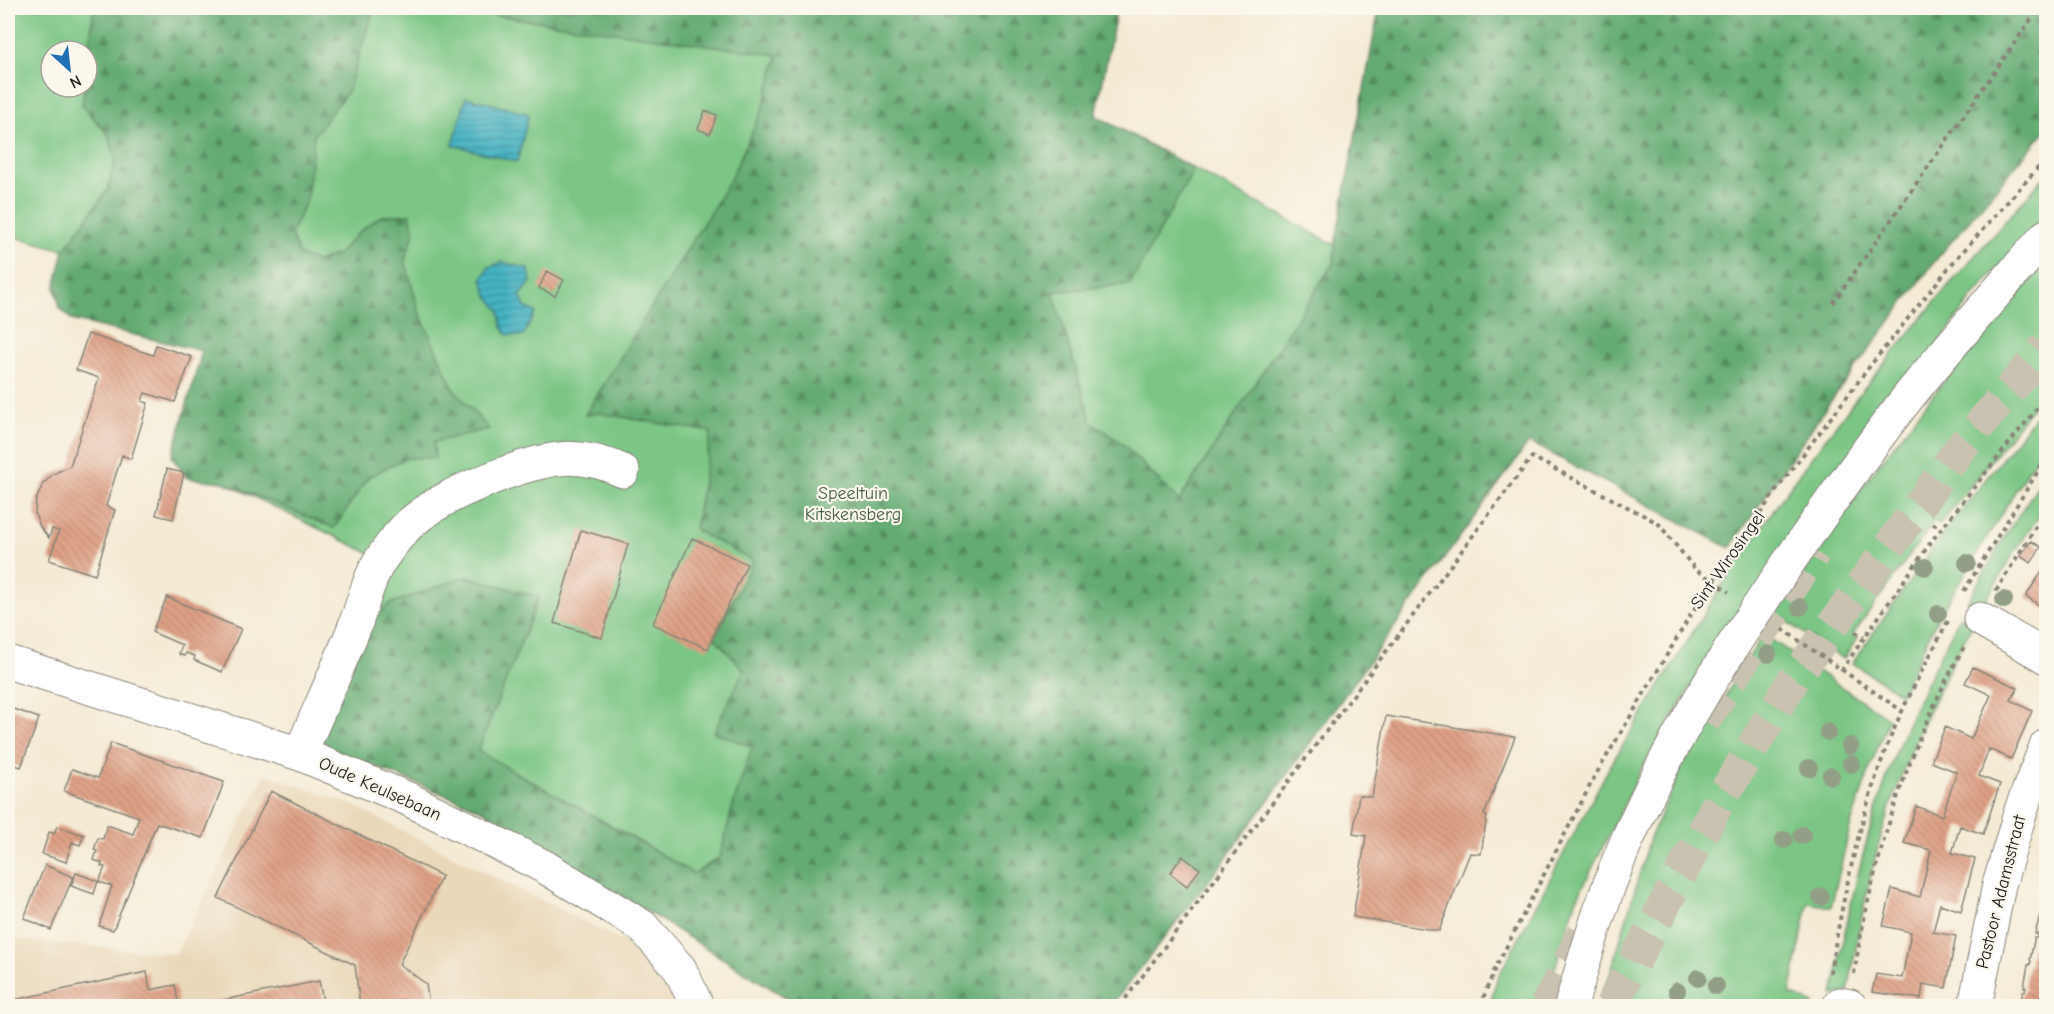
<svg xmlns="http://www.w3.org/2000/svg" width="2054" height="1014" font-family="'Comic Neue',sans-serif">
<style>
.built{fill:#ead8ba}
.green{fill:#7bc685;stroke:#4c7150;stroke-width:1.5}
.forest{fill:url(#forest-firs);stroke:#406447;stroke-width:1.5}
.water{fill:url(#water-rules);stroke:#30676f;stroke-width:1.5}
.building{fill:url(#building-back-hatch)}
.lines{fill:none;stroke-linecap:round;stroke-linejoin:round}
.highway-tunnel{stroke:#c9c2b0;stroke-width:33;stroke-dasharray:33 16;stroke-linecap:butt}
.minor-casing{stroke:#888478;stroke-width:35}
.path{stroke:#888478;stroke-width:4;stroke-dasharray:4.5 4.5;stroke-linecap:butt}
.minor{stroke:#fff;stroke-width:33}
.tree{fill:#929f86}
.labels{text-anchor:middle;dominant-baseline:central;stroke-width:4.5;stroke-linejoin:round;paint-order:stroke}
.park-label{font-size:18px;fill:#426046;stroke:#fbf7ec}
.street-label{font-size:18px;fill:#1c1c1c;stroke:#fbf7ec}
</style>
<defs>
<pattern id="forest-firs" width="22" height="20" patternUnits="userSpaceOnUse" patternTransform="scale(1.5)"><rect width="22" height="20" fill="#64ab72"/><path d="M5 1l3.5 6h-7zM16 11l3.5 6h-7z" fill="#528a5d"/></pattern>
<pattern id="water-rules" width="6" height="5" patternUnits="userSpaceOnUse" patternTransform="scale(1.5)"><rect width="6" height="5" fill="#45b2c2"/><path d="M0 2.5h6" fill="none" stroke="#39909d"/></pattern>
<pattern id="building-back-hatch" width="6" height="6" patternUnits="userSpaceOnUse" patternTransform="scale(1.5)"><rect width="6" height="6" fill="#dea085"/><path d="M-1 5l2 2M0 0l6 6M5-1l2 2" fill="none" stroke="#be8972"/></pattern>
</defs>
<rect width="100%" height="100%" fill="#fbf7ec"/>
<filter id="ink" filterUnits="userSpaceOnUse"><feTurbulence type="fractalNoise" baseFrequency=".0167" numOctaves="2"/><feDisplacementMap in="SourceGraphic" scale="12" xChannelSelector="R" yChannelSelector="G"/><feConvolveMatrix kernelMatrix="1 2 1 2 8 2 1 2 1" color-interpolation-filters="sRGB"/></filter>
<filter id="wash" filterUnits="userSpaceOnUse"><feTurbulence type="fractalNoise" baseFrequency=".008" numOctaves="4" result="noise"/><feDisplacementMap in="SourceGraphic" scale="24" xChannelSelector="R" yChannelSelector="G"/><feGaussianBlur stdDeviation="1.35" result="paint"/><feColorMatrix in="noise" values="0 0 0 0 0 0 0 0 0 0 0 0 0 0 0 0 0 1.4 0 .05"/><feComposite in="paint" operator="in"/></filter>
<g filter="url(#wash)">
<rect width="100%" height="100%" fill="#f4ebd5"/>
<path class="built" d="M265 774 352 805 626 943 657 973 677 1006H8V939L176 954Z"/>
<path class="green" d="M8 8H94L87 67V51H51V87H85L82 105 108 134 116 160 107 191 64 250 8 235Z
M276 8H889L902 11 1335 245 1334 274 1529 442 1221 865 1175 831 1111 1006H800L481 809 315 743 377 557 223 482Z
M2046 175V213L1972 298 1718 641 1644 764 1576 901 1543 1006H1489L1497 979 1610 766 1732 569 1799 474 1861 392 1949 285Z
M2046 262V390L1940 525 1934 521 1853 634 1858 638 1843 659 1775 614 1876 468 1977 339Z
M2046 403V441L1937 619 1901 694 1852 663 1945 531Z
M2046 473V505L2010 559 1980 610 1967 602 2007 533Z
M1960 616 1973 623C1939 687 1907 753 1885 823 1868 878 1858 935 1848 992L1833 995C1849 903 1870 813 1906 727 1922 689 1942 653 1960 616Z
M1763 634 1889 719 1870 768 1850 827 1831 907 1808 903 1790 994 1814 1004V1006H1601L1650 838 1684 763Z"/>
<path class="forest" d="M94 8H374L348 91 314 135 307 199 291 234 299 255 317 262 338 254 360 231 381 216 410 214 414 232 405 260 419 311 453 388 489 429 434 442 435 458H406L368 477 334 528 223 482 187 478 172 457 202 351 72 320 60 308 55 288 64 250 107 191 116 160 108 134 82 105 85 87H87V67Z
M442 8H1117L1096 116 1194 169 1130 284 1053 292 1091 421 1124 445 1179 501 1334 262 1335 245 1379 8H2046V130L1939 256 1827 406 1730 548 1529 442 1221 865 1111 1006H800L481 809 315 743 368 621 390 604 466 576 539 597 478 751 647 846 694 874 720 857 733 805 752 747 714 732 744 670 714 637 753 561 695 530 711 432 598 413 585 415 729 182 762 111 778 55Z"/>
<path class="water" d="M466 97 529 114 517 162 453 145Z
M503 262 529 269 531 282 520 296 525 307 536 312 523 336 507 335 502 327 500 311 488 296 482 279 489 267Z"/>
<g id="blocks">
<path class="building" d="M705 111 717 115 710 134 698 129Z
M547 271 564 280 555 296 539 288Z
M88 334 153 355 156 345 192 357 175 402 145 393 142 401 148 403 131 459 122 455 106 506 115 510 95 575 49 560 59 531 52 529 49 538 40 527 35 514 36 500 43 484 53 474 70 466 99 378 76 370Z
M167 469 184 473 173 519 156 515Z
M581 530 628 544 602 638 554 623Z
M692 538 747 564 708 649 653 624Z
M2031 541 2041 547 2031 563 2020 556Z
M2044 568 2046 570V610L2026 596Z
M167 597 241 629 222 672 194 660 195 656 186 653 185 656 179 654 182 645 152 632Z
M1973 667 2018 688 2011 700 2032 711 2011 759 1989 749 1979 776 2000 784 1983 834 1960 826 1952 853 1975 859 1961 911 1940 904 1933 932 1956 936 1946 988 1923 984 1921 999 1872 992 1876 974 1902 978 1911 932 1883 926 1892 889 1920 897 1931 850 1904 843 1916 806 1942 816 1957 772 1931 762 1945 727 1971 739 1991 695 1965 683Z
M8 707 39 718 21 767 8 763Z
M1386 716 1515 737 1484 815 1487 816 1481 854 1470 853 1439 931 1353 917 1366 836 1353 834 1359 795 1372 797Z
M111 743 224 782 203 838 157 823 113 930 99 926 112 886 99 882 105 867 101 866 102 863 94 860 97 851 94 850 98 838 103 839 107 825 133 834 139 817 64 791 72 769 98 778Z
M271 791 442 876 399 964 426 984 429 1006H360L355 965 218 898Z
M57 826 84 835 80 845 72 842 66 862 42 854 49 832 54 834Z
M1182 856 1200 869 1187 886 1170 873Z
M45 865 73 877 51 930 24 918Z
M76 873 98 881 94 894 71 886Z
M2046 894V1006H2020L2023 991H2025L2026 987H2024L2028 965H2030L2031 961 2030 960 2034 941V938H2037L2038 934H2035L2040 915 2044 909 2042 908Z
M147 972 150 990 175 985 179 1006H8V1001Z
M319 981 324 1006H198V1005Z"/>
</g>
</g>
<g filter="url(#ink)">
<use href="#blocks" fill-opacity="0" stroke="#888478" stroke-width="1.5"/>
<g class="lines">
<path class="highway-tunnel" d="M1704 721 1815 551
M1546 1006 1585 930
M1611 1006 1717 805 1794 679 1961 447 2046 347"/>
<defs>
<path id="minor" d="M1980 619 2046 657
M8 662 300 754 406 798 545 867 642 926 680 969 697 1006
M300 754C318 712 337 671 354 628 362 608 367 583 378 564 384 554 392 544 399 535 425 504 469 487 505 473 550 457 578 451 623 471
M1840 1004 1850 1006
M1571 1006C1589 942 1609 877 1638 816 1679 727 1732 644 1788 563 1827 507 1866 450 1909 396 1953 342 2000 288 2046 236
M1975 1006 1999 885 2021 810 2046 746"/>
</defs>
<use href="#minor" class="minor-casing"/>
<path class="path" d="M1833 303 2039 8
M1933 523 1940 530
M1964 591 2046 458
M1996 591 2046 510
M1782 629 1902 711
M1855 632 1864 637
M1841 671 1933 539 2046 397
M1830 973C1842 906 1855 839 1877 774 1894 721 1922 671 1948 621
M1854 974C1872 861 1908 746 1964 647
M1120 1006 1532 457 1658 523 1695 569 1729 592
M1480 1006 1494 971 1595 776 1696 606 1777 489 1870 366 1950 266 2046 159"/>
<use href="#minor" class="minor"/>
</g>
<g class="tree">
<circle cx="1967" cy="563" r="9"/>
<circle cx="1925" cy="567" r="9"/>
<circle cx="2004" cy="600" r="9"/>
<circle cx="1800" cy="607" r="9"/>
<circle cx="1938" cy="614" r="9"/>
<circle cx="1768" cy="654" r="9"/>
<circle cx="1828" cy="732" r="9"/>
<circle cx="1850" cy="746" r="9"/>
<circle cx="1851" cy="764" r="9"/>
<circle cx="1809" cy="768" r="9"/>
<circle cx="1831" cy="776" r="9"/>
<circle cx="1802" cy="835" r="9"/>
<circle cx="1784" cy="840" r="9"/>
<circle cx="1821" cy="897" r="9"/>
<circle cx="1698" cy="978" r="9"/>
<circle cx="1716" cy="986" r="9"/>
<circle cx="1677" cy="991" r="9"/>
</g>
</g>
<g class="labels">
<g class="park-label">
<text x="853" y="493">Speeltuin<tspan x="853" dy="21">Kitskensberg</tspan></text>
</g>
<g class="street-label">
<text transform="translate(1728 560) rotate(-55)">Sint Wirosingel</text>
<text transform="translate(380 789) rotate(24)">Oude Keulsebaan</text>
<text transform="translate(2001 892) rotate(-76)">Pastoor Adamsstraat</text>
</g>
</g>
<rect width="2054" height="1014" fill="none" stroke="#fbf7ec" stroke-width="30"/>
<g transform="translate(69 69) rotate(153)"><circle r="28" fill="#fbf7ec" stroke="#a29f99" stroke-width="1.5"/>
<path d="M0-4.5L10 22L0 15L-10 22Z" fill="#1f6fb2"/>
<text y="-9" font-size="16" font-weight="bold" text-anchor="middle" fill="#1c1c1c">N</text>
</g>
</svg>
